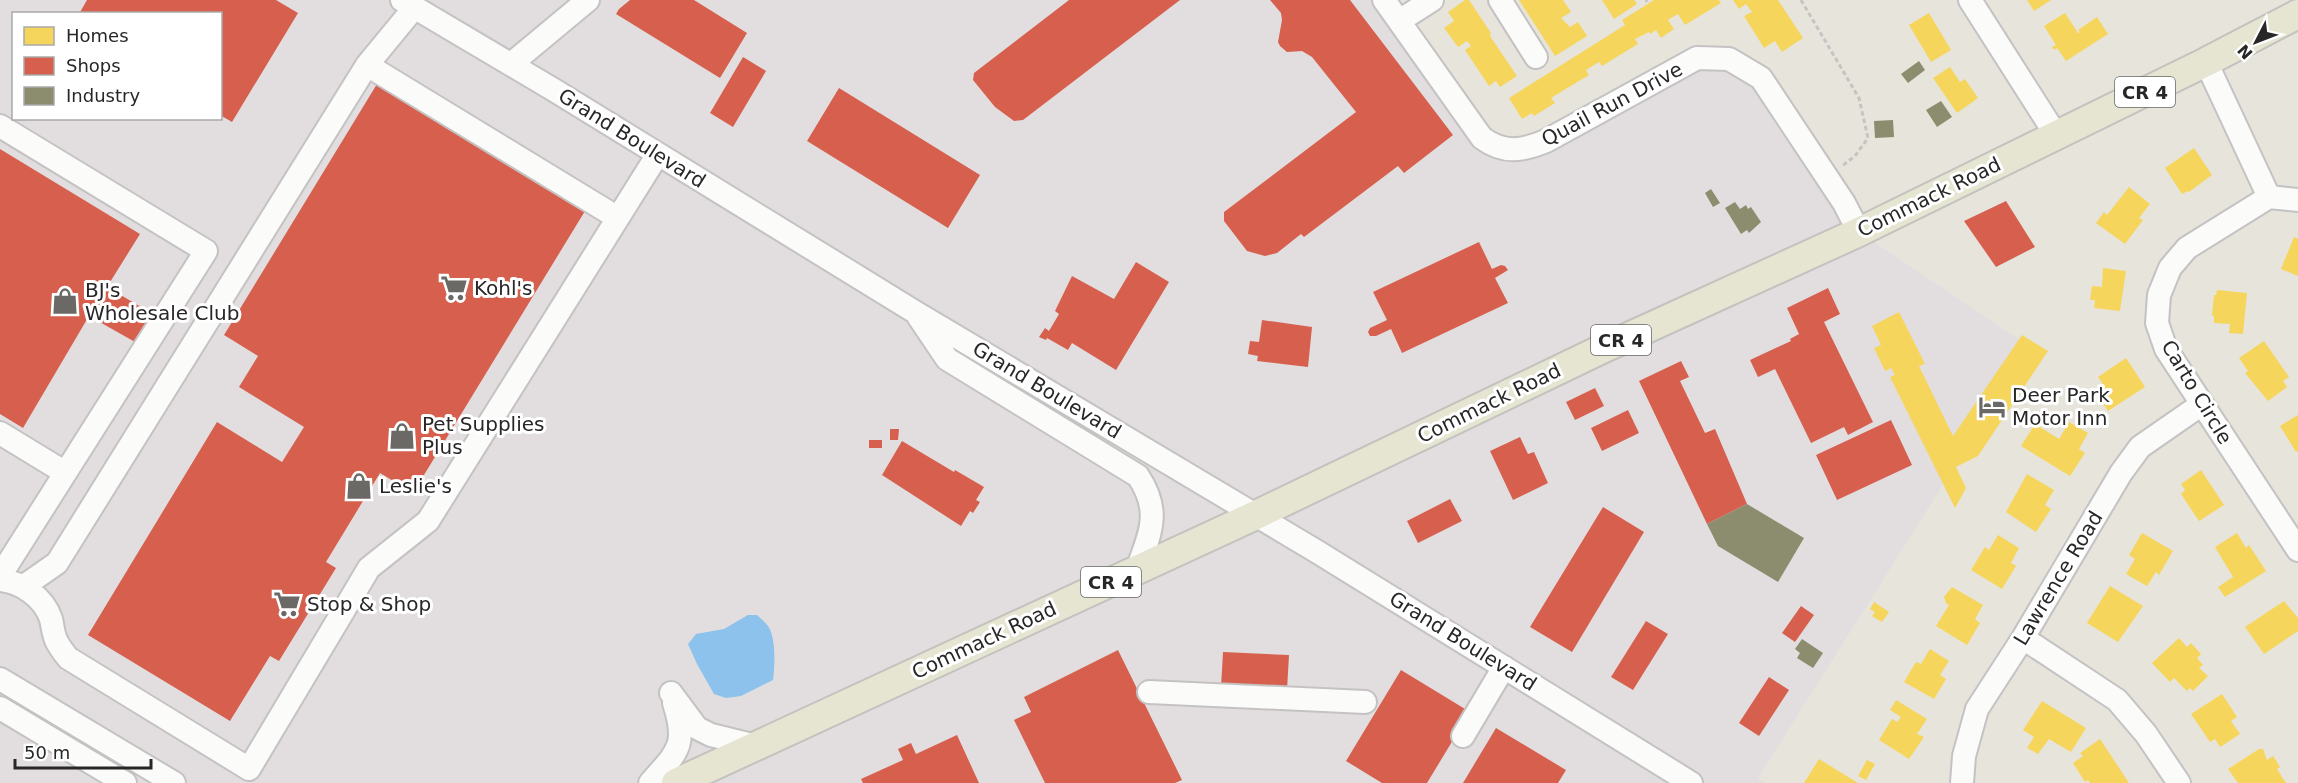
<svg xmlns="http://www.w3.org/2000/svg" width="2298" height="783" font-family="'DejaVu Sans',sans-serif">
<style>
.industrial{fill:#e2dee0;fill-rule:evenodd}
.water{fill:#8cc2ec}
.homes{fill:#f6d55c}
.shops{fill:#d6604d}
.industry{fill:#8c8c6e}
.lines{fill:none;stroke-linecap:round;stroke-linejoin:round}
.minor-casing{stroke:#c4c2c2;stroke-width:26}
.major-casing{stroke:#c3c2bf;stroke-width:32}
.path{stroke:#c5c4c3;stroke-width:3;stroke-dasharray:4.5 3;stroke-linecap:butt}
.minor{stroke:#fbfbfa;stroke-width:22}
.major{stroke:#e6e5d1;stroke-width:28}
.labels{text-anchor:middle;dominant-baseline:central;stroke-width:6;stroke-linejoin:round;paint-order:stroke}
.shield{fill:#fff;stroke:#686868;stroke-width:1.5}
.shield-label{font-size:18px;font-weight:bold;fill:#272727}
.street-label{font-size:20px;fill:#272727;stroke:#fff}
.poi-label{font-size:20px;fill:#272727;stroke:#fff;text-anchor:start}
</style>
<rect width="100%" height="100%" fill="#e7e4dc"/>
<path class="industrial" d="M0 0H1384L1482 138 1513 149 1697 58 1761 78 1859 232 2030 347 1758 778 1765 783H0ZM14 14H220V118H14Z"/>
<path class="water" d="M748 615H757C760 618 765 622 768 626 776 637 775 666 773 680L741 696 726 698 714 694 697 664 688 644 696 634 724 629Z"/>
<path class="homes" d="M1465 0H1469L1491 33 1490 36 1517 76 1500 87 1496 81 1489 86 1465 50 1471 46 1467 41 1458 47 1444 28 1454 21 1448 12Z
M1519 0H1563L1571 12 1561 18 1570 27 1578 22 1587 36 1555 56Z
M1602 0H1634L1637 4 1614 19Z
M1654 0H1719L1721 3 1685 25 1678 14 1668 20 1674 29 1661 38 1656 30 1650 34 1649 32 1635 39 1638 44 1602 66 1599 62 1586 70 1589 75 1551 98 1555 103 1534 116 1532 113 1522 119 1509 98 1625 25 1622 20Z
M1733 0H1778L1803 38 1782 52 1775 41 1764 48 1744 16 1752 12 1746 4 1739 9Z
M2027 0H2051L2034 11Z
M1929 13 1951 50 1931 62 1909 25Z
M2065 13 2078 33 2080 32 2078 30 2097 17 2108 34 2066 61 2057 48 2054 50 2052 47 2056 45 2044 26Z
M1950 67 1960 82 1965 79 1978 98 1957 113 1933 78Z
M2194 148 2212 175 2189 192 2188 191 2182 194 2165 168Z
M2129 187 2150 204 2139 218 2143 220 2125 244 2096 223 2104 212 2107 215Z
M2294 237 2298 239V276L2281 269Z
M2103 268 2126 271 2120 311 2094 308 2095 300H2090L2092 286 2102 287Z
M2217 290 2247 293 2243 334 2229 333 2230 324 2214 323V316H2212L2214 295H2216Z
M1899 312 1925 364 1919 366 1953 436 2022 335 2048 351 1978 456 1956 467 1966 488 1955 508 1890 377 1895 375 1891 368 1885 371 1874 348 1881 345 1872 326Z
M2264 341 2289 377 2283 381 2287 387 2268 401 2245 373 2248 371 2239 358Z
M2126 358 2145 387 2108 411 2096 393 2105 387 2098 377Z
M2298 415V451L2296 452 2280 426Z
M2069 422 2088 433 2079 449 2085 453 2070 476 2021 446 2035 424 2059 439Z
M2201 470 2224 505 2199 521 2181 494 2185 490 2181 484Z
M2027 474 2054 490 2045 505 2051 509 2036 532 2006 512Z
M2142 533 2173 551 2159 575 2156 572 2147 586 2126 574 2135 559 2129 555Z
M2237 533 2246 548 2249 545 2266 571 2225 597 2218 587 2233 577 2215 547Z
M1998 535 2019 548 2011 563 2016 566 2002 589 1971 570 1985 547 1989 550Z
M2110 586 2143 606 2118 642 2087 623Z
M1952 587 1983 605 1975 619 1980 623 1967 645 1936 626 1949 605 1946 603 1944 597Z
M2284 601 2298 618V631L2264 654 2245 627Z
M1874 602 1889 612 1882 622 1872 616 1875 612 1870 609Z
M2179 638 2187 647 2191 643 2201 654 2197 658 2203 665 2199 668 2208 676 2193 691 2190 688 2187 691 2174 678 2170 682 2152 663Z
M1930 649 1949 661 1940 675 1946 679 1934 699 1904 682 1916 662 1921 664Z
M2222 694 2237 717 2231 721 2240 734 2220 747 2215 739 2210 742 2191 714Z
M1896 700 1927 719 1917 734 1924 737 1909 759 1879 740 1892 719 1897 722 1901 717 1890 710Z
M2042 701 2086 728 2071 752 2049 739 2038 754 2027 748 2034 737 2023 730Z
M2100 739 2129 783H2090L2088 780 2085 782 2073 763 2083 756 2080 753Z
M2259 749H2263L2267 760 2273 756 2280 767 2277 769 2286 783H2238L2228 769Z
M1819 759 1858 783H1804Z
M1867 760 1875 764 1866 780 1858 776Z"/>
<path class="shops" d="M87 0H276L298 13 232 122 220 115V14H79Z
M630 0H694L747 33 720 78 616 14 619 9Z
M1069 0H1180L1023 120 1014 121 995 107 973 80 974 73Z
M1270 0H1350L1453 135 1404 173 1398 166 1304 237 1301 234 1277 253 1265 256 1247 251 1224 221V212L1356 112 1312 57 1302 51 1287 52 1280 46 1278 42 1282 20 1281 13Z
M743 57 766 71 733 127 710 113Z
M377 84 585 211 413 493 380 473 326 562 336 568 279 661 270 656 230 721 88 635 217 422 282 462 304 427 239 387 258 356 224 335Z
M839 88 980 175 948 228 807 141Z
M0 149 140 234 107 287 153 314 135 342 89 316 23 428 0 414Z
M2006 201 2035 247 1996 267 1964 221Z
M1479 242 1492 269 1501 265 1505 266 1508 270 1495 278 1508 303 1402 353 1391 329 1376 336H1370L1368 332 1370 328 1387 320 1373 292Z
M1136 262 1169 282 1116 370 1072 343 1068 350 1047 338 1046 340 1039 337 1045 328 1049 331 1059 314 1055 311 1072 276 1114 299Z
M1828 288 1840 314 1824 322 1873 422 1848 435 1844 427 1811 443 1775 369 1758 377 1750 360 1791 341 1790 339 1799 334 1787 308Z
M1262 320 1312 327 1308 367 1257 361 1258 356 1248 354 1250 341 1259 342Z
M1681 361 1689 377 1680 381 1705 433 1715 429 1747 504 1707 524 1639 381Z
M1595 388 1604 406 1575 420 1566 402Z
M1628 410 1639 433 1602 451 1591 428Z
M1891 420 1912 465 1837 500 1816 455Z
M890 429H899L898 440H890Z
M1520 437 1528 454 1534 452 1548 483 1513 500 1490 451Z
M869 440H882V448H869Z
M902 441 954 472 955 470 984 487 976 500 980 502 973 513 970 511 961 526 882 475Z
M1450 499 1462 521 1418 543 1407 521Z
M1603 507 1644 532 1572 652 1530 627Z
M1801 606 1814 615 1795 642 1782 633Z
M1646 621 1668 634 1633 690 1611 677Z
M1118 650 1182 780 1175 783H1045L1014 720 1031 712 1024 697Z
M1223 652 1289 655 1287 690 1221 687Z
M1401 670 1470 712 1427 783H1382L1346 761Z
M1769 677 1789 690 1759 736 1739 723Z
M1496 728 1566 770 1558 783H1463Z
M957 735 979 783H863L861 779 903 760 898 749 911 743 916 754Z"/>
<path class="industry" d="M1919 61 1925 70 1908 83 1901 74Z
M1941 101 1952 117 1937 127 1926 110Z
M1893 120 1894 137 1875 138 1874 121Z
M1711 189 1720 203 1713 207 1705 193Z
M1735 202 1740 209 1746 205 1748 209 1751 207 1761 222 1749 233 1747 230 1741 234 1725 208Z
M1747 504 1804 538 1778 582 1718 546 1707 524Z
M1802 639 1823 653 1813 668 1797 658 1800 653 1795 649Z"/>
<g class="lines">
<defs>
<path id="minor" d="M402 0 554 90 915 312 1316 551 1691 783
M1384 0 1482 138C1504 154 1522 151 1546 141L1697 58 1729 59 1761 78 1844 203 1859 232
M1500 0 1536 57
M1970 0 2056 135
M1399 21 1432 0
M2206 62 2269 197
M511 64 588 0
M367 65 618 218
M0 126 206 251 0 576
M2298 200 2269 197 2187 248 2170 268 2159 295 2157 323 2166 349 2298 550
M918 316 947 359 1138 476C1162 512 1150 533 1137 570
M0 433 64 472
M0 580C22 582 44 598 51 619 53 627 53 635 57 642 60 648 64 653 68 658L249 769 369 568 428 521 658 154
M24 586 57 563 367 65 414 8
M2023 638 2117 700 2146 734 2179 783
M0 679 174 783
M1149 692 1365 702
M671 693 697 728 711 735 756 746
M0 708 125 783
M1463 736 1504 667
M650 783C677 752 688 746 674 703
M1962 783 1964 756 1977 709 2023 638 2121 473 2140 447 2202 404"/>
<path id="major" d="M676 783 1256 515 1602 349 1859 232 2206 62 2298 14"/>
</defs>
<use href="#minor" class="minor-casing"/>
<use href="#major" class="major-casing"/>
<path class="path" d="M1646 0 1647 2
M1801 0 1859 98 1868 138 1855 156 1842 166"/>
<use href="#minor" class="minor"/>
<use href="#major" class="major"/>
</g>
<defs>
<symbol id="supermarket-bare" viewBox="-9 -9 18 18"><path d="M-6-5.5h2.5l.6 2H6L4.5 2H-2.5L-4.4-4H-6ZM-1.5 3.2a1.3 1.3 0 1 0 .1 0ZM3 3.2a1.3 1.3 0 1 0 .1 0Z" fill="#6a6966" stroke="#fff" stroke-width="2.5" paint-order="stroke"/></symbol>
<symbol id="shop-bare" viewBox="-9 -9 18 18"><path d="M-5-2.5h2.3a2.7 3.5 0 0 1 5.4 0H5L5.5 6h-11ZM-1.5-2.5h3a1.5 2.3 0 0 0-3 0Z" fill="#6a6966" stroke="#fff" stroke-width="2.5" paint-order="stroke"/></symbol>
<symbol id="hotel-bare" viewBox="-9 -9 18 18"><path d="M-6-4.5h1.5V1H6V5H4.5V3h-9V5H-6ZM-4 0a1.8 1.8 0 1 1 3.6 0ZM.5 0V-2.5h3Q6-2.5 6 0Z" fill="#6a6966" stroke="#fff" stroke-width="2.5" paint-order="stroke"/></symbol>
</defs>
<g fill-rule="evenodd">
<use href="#supermarket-bare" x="435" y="269" width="38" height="38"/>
<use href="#shop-bare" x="46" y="282" width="38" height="38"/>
<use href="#hotel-bare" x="1973" y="388" width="38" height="38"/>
<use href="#shop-bare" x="383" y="417" width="38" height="38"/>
<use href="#shop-bare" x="340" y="467" width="38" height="38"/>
<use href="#supermarket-bare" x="268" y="585" width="38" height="38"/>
</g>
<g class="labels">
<g class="shield">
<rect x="2115" y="77" width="60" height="30" rx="4.5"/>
<rect x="1591" y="325" width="60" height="30" rx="4.5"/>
<rect x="1081" y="567" width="60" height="30" rx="4.5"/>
</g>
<g class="shield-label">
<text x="2145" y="92">CR 4</text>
<text x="1621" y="340">CR 4</text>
<text x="1111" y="582">CR 4</text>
</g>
<g class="street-label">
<text transform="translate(1612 104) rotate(-28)">Quail Run Drive</text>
<text transform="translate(632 138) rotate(32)">Grand Boulevard</text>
<text transform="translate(1929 197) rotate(-26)">Commack Road</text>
<text transform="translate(1047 390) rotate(31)">Grand Boulevard</text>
<text transform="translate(2197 392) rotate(59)">Carto Circle</text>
<text transform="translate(1489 403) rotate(-26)">Commack Road</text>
<text transform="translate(2058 578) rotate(-59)">Lawrence Road</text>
<text transform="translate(984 640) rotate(-25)">Commack Road</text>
<text transform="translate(1463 641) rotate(32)">Grand Boulevard</text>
</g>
<g class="poi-label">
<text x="474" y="288">Kohl's</text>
<text x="85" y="290">BJ's<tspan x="85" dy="23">Wholesale Club</tspan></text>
<text x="2012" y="395">Deer Park<tspan x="2012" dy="23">Motor Inn</tspan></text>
<text x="422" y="424">Pet Supplies<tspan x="422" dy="23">Plus</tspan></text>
<text x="379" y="486">Leslie's</text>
<text x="307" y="604">Stop &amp; Shop</text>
</g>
</g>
<rect x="12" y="12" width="210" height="108" fill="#ffffff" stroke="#a9a9a9" stroke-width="1.5"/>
<rect x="24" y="27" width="30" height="18" fill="#f6d55c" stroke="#a9a9a9" stroke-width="1.5"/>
<text x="66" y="42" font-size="18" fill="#272727">Homes</text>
<rect x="24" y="57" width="30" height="18" fill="#d6604d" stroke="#a9a9a9" stroke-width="1.5"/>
<text x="66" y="72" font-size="18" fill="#272727">Shops</text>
<rect x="24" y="87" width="30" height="18" fill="#8c8c6e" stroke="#a9a9a9" stroke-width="1.5"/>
<text x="66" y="102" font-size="18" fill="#272727">Industry</text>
<g transform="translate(2256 42) rotate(228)" stroke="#ffffff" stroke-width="4.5" paint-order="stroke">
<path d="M0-4.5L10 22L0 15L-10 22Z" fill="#272727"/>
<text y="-9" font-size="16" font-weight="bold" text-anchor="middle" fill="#272727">N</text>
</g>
<path d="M15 759v9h136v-9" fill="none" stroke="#272727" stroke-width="3"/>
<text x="24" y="759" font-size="18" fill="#272727" stroke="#ffffff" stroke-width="4.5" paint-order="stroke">50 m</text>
</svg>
